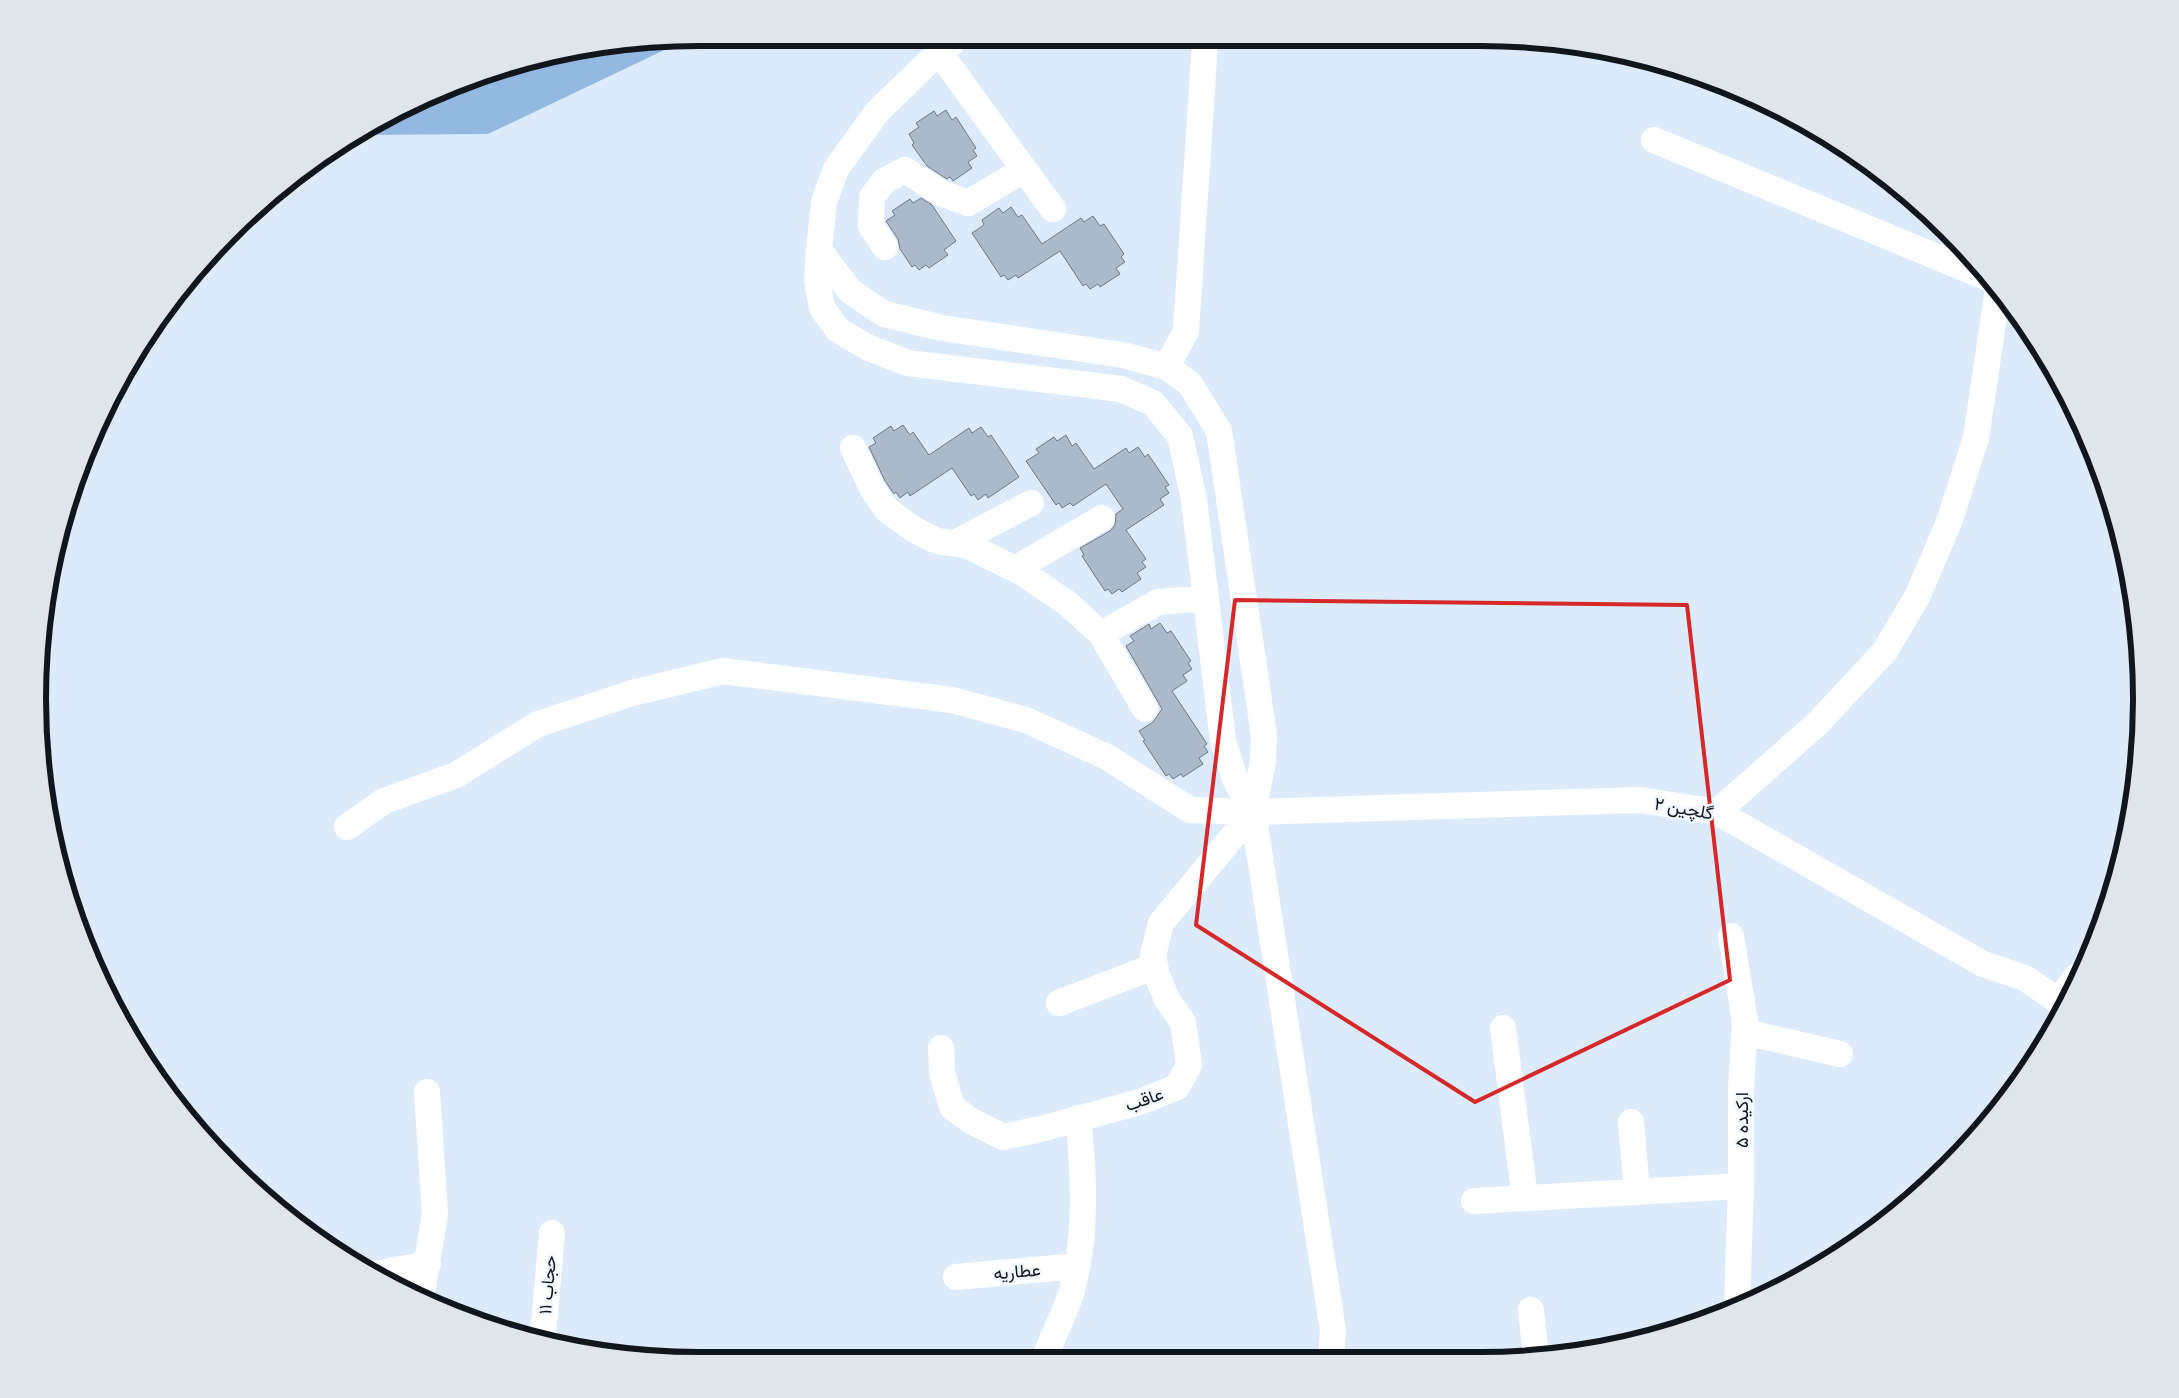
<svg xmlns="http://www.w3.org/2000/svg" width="2179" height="1398" font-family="'Archivo Narrow',Vazirmatn,sans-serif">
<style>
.water{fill:#93b8e2}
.building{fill:#acbac9;stroke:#6d7987}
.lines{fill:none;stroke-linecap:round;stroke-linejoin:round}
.minor{stroke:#fff;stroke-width:26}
.marked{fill:none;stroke:#d62828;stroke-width:4;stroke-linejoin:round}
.labels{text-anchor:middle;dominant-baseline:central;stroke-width:5;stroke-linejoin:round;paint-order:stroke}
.street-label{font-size:18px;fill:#11161c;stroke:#f1f7fd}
.rim{fill:none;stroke:#11161c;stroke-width:6}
</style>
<rect width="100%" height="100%" fill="#dcebfb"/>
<path class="water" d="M612 43H679L488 134 359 135 487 73Z"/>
<path class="building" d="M946 110 952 120 956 117 976 148 973 150 977 156 968 162 972 168 953 181 950 177 947 179 927 166 912 145 914 143 909 134 919 127 916 123 934 111 937 116Z
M921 198 932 205 956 241 944 250 948 255 929 268 926 265 919 270 915 265 912 267 900 249 898 239 886 221 895 215 892 211 910 199 913 203Z
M1011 207 1018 217 1022 215 1042 244 1081 218 1084 222 1093 216 1100 226 1104 224 1124 254 1121 257 1125 262 1116 268 1120 274 1100 287 1098 284 1090 289 1086 284 1083 286 1060 251 1018 278 1016 275 1008 280 1004 275 1001 277 972 233 984 225 982 220 999 208 1003 213Z
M903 425 910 435 913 432 929 455 969 428 972 433 981 427 988 437 991 435 1019 477 988 498 986 494 978 500 974 494 971 496 952 468 910 496 908 492 900 498 896 492 894 494 885 481 869 447 876 443 873 438 891 426 894 431Z
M1066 435 1072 446 1076 443 1094 469 1126 448 1129 453 1138 447 1145 457 1148 454 1169 485 1165 487 1169 493 1160 499 1164 505 1126 530 1146 559 1142 562 1146 567 1137 573 1141 579 1122 592 1119 589 1112 594 1108 589 1105 591 1082 556 1084 555 1080 548 1110 531 1115 525 1116 514 1123 509 1106 484 1073 506 1070 503 1062 508 1059 503 1056 505 1026 461 1039 453 1036 449 1054 437 1057 441Z
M1160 623 1167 633 1171 631 1191 661 1188 663 1192 669 1183 675 1187 681 1172 691 1207 744 1204 746 1208 752 1199 758 1203 764 1183 777 1181 774 1173 779 1169 774 1166 776 1143 741 1145 740 1139 731 1153 722 1162 709 1126 646 1134 641 1130 636 1146 626 1149 624 1151 629Z"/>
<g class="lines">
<path class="minor" d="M952 43 939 52 877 112 836 169 824 202 819 250 817 280 822 308 838 330 869 348 908 363 1121 389 1153 403 1180 436 1194 500 1223 741 1235 779 1253 812
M939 52 1053 209
M1654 140 1988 278
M885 247 871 226 872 197 884 181 905 170 941 193 968 203 1024 170
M819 250 850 291 884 314 942 328 1123 355 1167 367 1190 384 1219 431 1264 735 1263 762 1253 812 1333 1331 1331 1358
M1167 367 1186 331 1205 43
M853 448 872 488 886 509 913 529 937 541 966 545 1021 572 1067 603 1101 634 1145 709
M955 543 1031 503
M1015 569 1102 518
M1101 634 1158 602 1206 598
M1717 812 1817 724 1885 651 1917 597 1949 522 1976 438 1998 289
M347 827 384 801 456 775 538 724 632 693 723 671 952 700 1026 720 1107 757 1190 810 1253 812 1640 800 1717 812 1983 964 2025 978 2064 1005
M1731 936 1745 1021 1741 1089V1186L1737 1305
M2059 1000 2077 976
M1059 1003 1155 966
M1503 1028 1525 1198
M1745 1032 1840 1054
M941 1048 942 1073 952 1107 971 1121 1003 1137 1045 1128 1143 1101 1177 1087 1189 1065 1183 1022 1168 1001 1157 976 1153 955 1161 923 1253 812
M1631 1122 1637 1192
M1474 1201 1741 1186
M374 1274 428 1264
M956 1277 1077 1266
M421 1298 435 1214 427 1092
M1531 1310 1536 1357
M543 1336 552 1233
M1045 1357C1053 1335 1070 1304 1074 1282 1087 1228 1084 1173 1078 1118"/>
</g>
<path class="marked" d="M1235 600 1687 605 1730 980 1475 1102 1196 925Z"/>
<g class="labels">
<g class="street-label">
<text transform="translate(1684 808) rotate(10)">گلچین ۲</text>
<text transform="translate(1144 1099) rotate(-19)">عاقب</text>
<text transform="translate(1741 1120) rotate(-90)">ارکیده ۵</text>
<text transform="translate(1017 1271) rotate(-5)">عطاریه</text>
<text transform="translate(547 1285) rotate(-85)">حجاب ۱۱</text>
</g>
</g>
<path d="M0 0H2179V1398H0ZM699 46H1480A653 653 0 0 1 2133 699V699A653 653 0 0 1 1480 1352H699A653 653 0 0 1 46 699V699A653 653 0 0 1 699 46Z" fill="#dfe5eb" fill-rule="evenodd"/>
<path class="rim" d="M699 46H1480A653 653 0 0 1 2133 699V699A653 653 0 0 1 1480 1352H699A653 653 0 0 1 46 699V699A653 653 0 0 1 699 46Z"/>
</svg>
